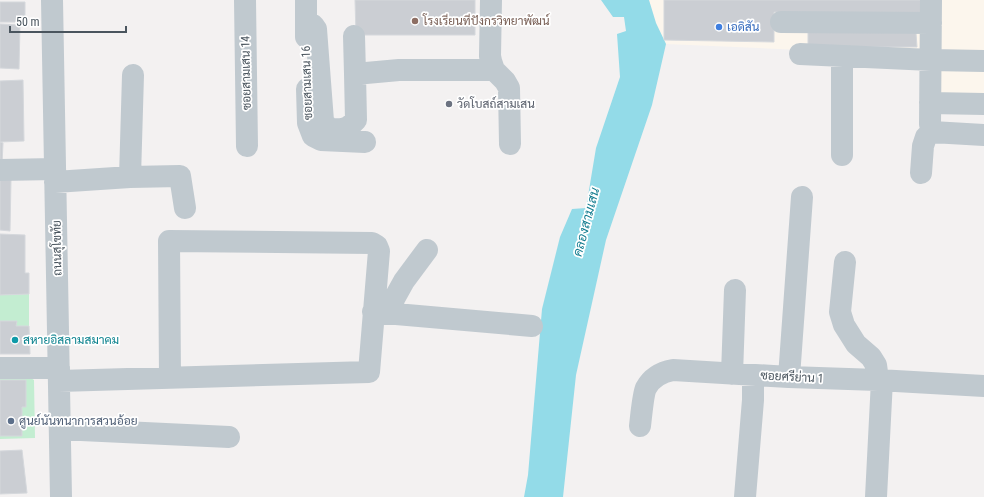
<svg xmlns="http://www.w3.org/2000/svg" width="984" height="497" font-family="'Roboto Condensed',Sarabun,sans-serif">
<style>
.commercial{fill:#fcf6ed}
.green{fill:#c3edd1}
.water{fill:#93dbe8}
.building{fill:#cbced3;stroke:#d5d8dc}
.lines{fill:none;stroke-linecap:round;stroke-linejoin:round}
.minor{stroke:#c0c9cf;stroke-width:22}
.education-dot{fill:#8d6e63;stroke:#fff;stroke-width:1.5}
.shop-dot{fill:#3f7fe0;stroke:#fff;stroke-width:1.5}
.worship-dot{fill:#6b7280;stroke:#fff;stroke-width:1.5}
.culture-dot{fill:#0f9aa8;stroke:#fff;stroke-width:1.5}
.service-dot{fill:#5c6f8a;stroke:#fff;stroke-width:1.5}
.labels{text-anchor:middle;dominant-baseline:central;stroke-width:3.5;stroke-linejoin:round;paint-order:stroke}
.education-label{font-size:12px;fill:#785e54;stroke:#fff;text-anchor:start}
.shop-label{font-size:12px;fill:#366cbe;stroke:#fff;text-anchor:start}
.street-label{font-size:12px;fill:#4a555e;stroke:#fff}
.worship-label{font-size:12px;fill:#5b616d;stroke:#fff;text-anchor:start}
.culture-label{font-size:12px;fill:#0d838f;stroke:#fff;text-anchor:start}
.service-label{font-size:12px;fill:#4e5e75;stroke:#fff;text-anchor:start}
.water-label{font-size:13px;font-style:italic;fill:#147d90;stroke:#fff}
</style>
<rect width="100%" height="100%" fill="#f3f1f1"/>
<path class="commercial" d="M649 0H984V110L937 111V56L666 44 656 23Z"/>
<path class="green" d="M29 294V326H0V295Z
M29 377 34 380 35 438 0 439V378Z"/>
<path class="water" d="M601 0H649L656 23 666 44 652 105 606 240 576 375 563 497H524L528 475 542 309 560 237 572 209 586 208 596 148 620 77 617 34 626 31 624 17H613Z"/>
<path class="building" d="M355 0H475V35H356Z
M664 0H922V14L774 12V42L664 40Z
M0 2H25V22H0Z
M0 24 20 25 19 69 0 68Z
M808 32 916 33 917 47H808Z
M23 80 24 141 0 142V81Z
M0 142 3 143 2 164 0 163Z
M0 179H11L10 231 0 230Z
M0 234 25 235V273H29V294L0 295Z
M0 321H17L16 326H29L30 354H0Z
M0 380H26V407H22V436H0Z
M22 450 27 493 0 494V451Z"/>
<g class="lines">
<path class="minor" d="M52 0 61 497
M245 0 247 146
M306 0V37
M491 0 490 56 491 61 494 70 505 81 509 88 510 144
M931 0 930 124 932 132 984 135
M306 22C311 23 314 25 316 29L323 121 329 129C341 130 347 130 356 120L355 74 399 70H494
M781 22 931 23
M354 36 355 74
M800 54 931 60 984 61
M842 56V155
M307 89 308 123 313 136 321 140 365 142
M930 103 984 104
M0 170 55 169
M921 173 923 146 926 137 932 132
M130 177 180 176 185 208
M55 182 130 177 133 75
M845 262 840 312 844 325 856 344 871 357 876 365 878 380
M373 312 532 326
M391 313 394 299 404 281 427 250
M0 368H59
M732 374 735 290
M789 377 802 197
M59 381 369 372 379 251 377 246 372 243 169 241 170 377
M640 426C641 418 643 394 646 388 652 377 662 372 673 370L789 377 878 380 984 386
M60 429 229 437
M745 497 753 400V375
M876 497 882 380"/>
</g>
<circle class="education-dot" cx="415" cy="21" r="4"/>
<circle class="shop-dot" cx="719" cy="27" r="4"/>
<circle class="worship-dot" cx="449" cy="104" r="4"/>
<circle class="culture-dot" cx="15" cy="340" r="4"/>
<circle class="service-dot" cx="11" cy="421" r="4"/>
<g class="labels">
<g class="education-label">
<text x="423" y="21">โรงเรียนทีปังกรวิทยาพัฒน์</text>
</g>
<g class="shop-label">
<text x="727" y="27">เอดิสัน</text>
</g>
<g class="street-label">
<text transform="translate(246 73) rotate(-91)">ซอยสามเสน 14</text>
<text transform="translate(307 83) rotate(-92)">ซอยสามเสน 16</text>
<text transform="translate(57 248) rotate(-91)">ถนนสุโขทัย</text>
<text transform="translate(792 377) rotate(3)">ซอยศรีย่าน 1</text>
</g>
<g class="worship-label">
<text x="457" y="104">วัดโบสถ์สามเสน</text>
</g>
<g class="culture-label">
<text x="23" y="340">สหายอิสลามสมาคม</text>
</g>
<g class="service-label">
<text x="19" y="421">ศูนย์นันทนาการสวนอ้อย</text>
</g>
<g class="water-label">
<text transform="translate(586 222) rotate(-75)">คลองสามเสน</text>
</g>
</g>
<path d="M10 26v6h116v-6" fill="none" stroke="#4a555e" stroke-width="2"/>
<text x="16" y="26" font-size="12" fill="#4a555e" stroke="#ffffff" stroke-width="3" paint-order="stroke">50 m</text>
</svg>
